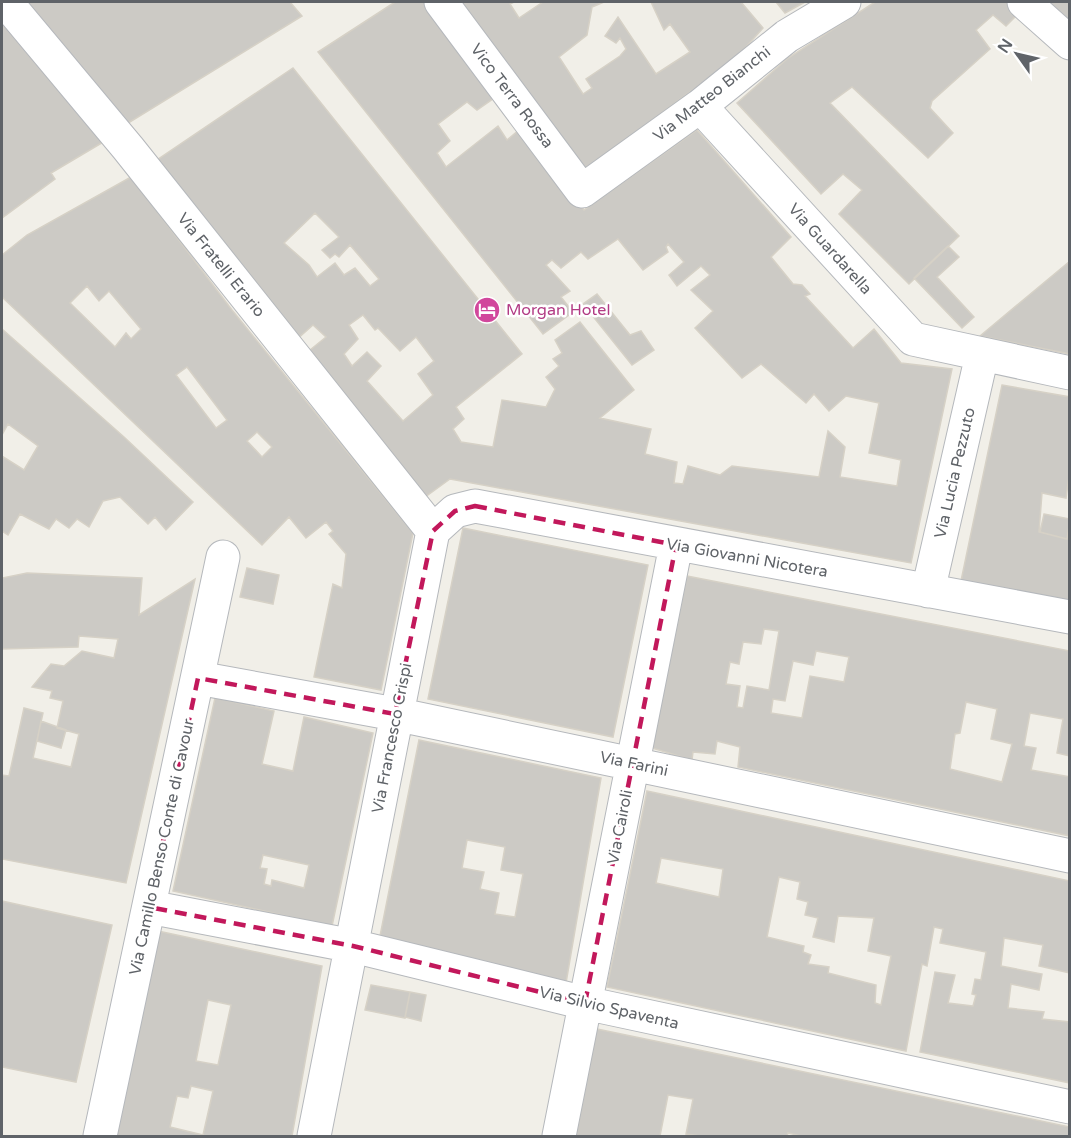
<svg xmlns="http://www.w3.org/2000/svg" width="1071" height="1138" font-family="'Varela Round',sans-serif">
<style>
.building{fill:#cccac5;stroke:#d6d1c6;stroke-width:1.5;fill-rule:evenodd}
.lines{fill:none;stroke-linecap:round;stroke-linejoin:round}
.street-casing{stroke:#b5b8bc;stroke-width:35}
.street{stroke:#fff;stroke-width:33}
.marked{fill:none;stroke:#c2185b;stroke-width:4.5;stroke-dasharray:12 8;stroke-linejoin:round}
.labels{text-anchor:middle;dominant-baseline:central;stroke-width:5;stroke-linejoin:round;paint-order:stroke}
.street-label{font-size:16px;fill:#5f6368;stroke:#fff}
.hotel-label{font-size:16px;fill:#b23c85;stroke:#fff;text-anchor:start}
</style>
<rect width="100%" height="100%" fill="#f1efe8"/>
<path class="building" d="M25 2H290L302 16 125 125Z
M395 2H428L497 96 477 110 467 102 438 124 450 141 437 153 446 167 498 126 507 140 520 129 584 210 697 130 791 237 771 257 793 284 802 285 810 294 805 296 853 348 874 329 901 363 952 369 911 563 450 479 421 500 305 354 326 337 313 325 295 341 154 162 293 68 522 354 456 407 464 419 453 429 461 442 493 447 502 400 546 407 555 389 546 377 559 366 553 359 562 353 555 340 580 322 634 390 600 418 651 429 645 454 677 462 674 483 683 484 688 466 720 475 732 466 819 477 828 431 845 447 840 477 897 486 901 460 869 453 879 403 846 396 829 411 814 394 806 403 761 364 742 378 695 328 713 311 691 290 710 275 701 266 677 286 669 275 684 262 668 244 666 247 668 252 643 270 618 239 588 259 581 252 561 268 552 260 546 265 570 291 561 297 573 312 543 334 318 52ZM315 213 339 237 322 250 330 258 335 254 339 257 350 245 379 279 370 286 355 268 344 275 335 263 317 277 309 265 284 243ZM363 315 375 330 378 328 400 351 416 337 434 361 418 374 433 395 403 421 367 381 381 366 367 352 352 366 344 354 358 339 349 325Z
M452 2H514L510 4 519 18 543 2H604L592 7 587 35 559 57 583 94 592 88 586 79 620 56 626 49 620 38 616 43 605 36 618 17 656 74 690 52 670 24 664 30 651 2H741L763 28 738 56 578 175Z
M776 2H805L785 13Z
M875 2H1010L1021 11 1006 26 993 15 976 30 990 49 932 101 930 108 953 133 928 158 852 87 830 103 959 236 909 284 839 214 862 190 843 174 821 194 737 103 788 58Z
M1035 2H1070V33Z
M2 18 105 141 51 173 55 179 2 218Z
M131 177 232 310 413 533 381 690 314 677 333 584 342 588 346 554 329 534 333 531 326 522 306 538 289 517 262 545 2 297V255L27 235ZM87 286 99 301 109 291 141 329 131 339 126 333 115 347 70 303ZM187 367 227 420 216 428 176 375ZM257 432 272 447 262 457 247 441Z
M948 246 959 257 937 277 974 317 962 328 914 278Z
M1070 261V354L980 336Z
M597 294 630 335 641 331 654 350 632 365 583 304Z
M2 329 124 437 193 502 166 530 155 517 148 524 120 497 103 501 89 527 77 519 69 528 56 519 49 529 20 514 8 535 2 531V456L24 470 38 446 8 424 2 435Z
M1002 385 1070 397V469L1066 498 1042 493 1039 532 1067 539 1070 528V602L961 581Z
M1044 514 1070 519 1067 539 1040 532Z
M463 528 648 565 613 737 428 699Z
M247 568 279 575 273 604 240 597Z
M27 573 142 578 139 615 195 579 126 883 2 859V775L9 776 24 708 43 713 33 758 71 767 79 734 57 728 63 701 50 698 52 691 32 687 51 664 64 666 82 651 114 658 118 639 79 636 78 647 2 649V578Z
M687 576 1070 651V756L1057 753 1063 719 1030 713 1024 746 1036 748 1031 770 1070 777V836L738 767 740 747 717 741 715 754 693 752 692 760 652 748ZM764 629 779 631 769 690 747 686 743 708 737 707 740 686 726 684 730 662 739 664 743 642 761 644ZM816 651 849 657 844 682 810 676 802 718 771 713 773 699 785 701 793 661 813 665ZM966 702 997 709 991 739 1012 744 1002 782 950 769 955 734 960 733Z
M215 698 274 711 262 764 293 771 304 717 373 733 332 926 173 891ZM263 855 309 865 304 888 272 880 271 886 264 884 267 869 260 868Z
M41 721 66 730 61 748 37 741Z
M419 740 601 778 566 983 380 936ZM467 840 505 847 501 870 523 874 515 917 495 914 499 893 480 889 484 872 462 868Z
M647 791 1070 881V973L1039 966 1043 945 1004 938 1001 966 1042 974 1039 990 1011 984 1008 1008 1044 1012 1042 1019 1070 1022V1083L920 1052 935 972 955 975 948 1003 973 1006 976 995 972 994 975 979 981 980 986 952 940 943 943 929 934 927 927 966 922 964 906 1051 607 987ZM661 858 723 869 719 897 656 883ZM779 877 800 882 797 899 808 902 805 915 818 918 813 937 834 942 838 916 874 918 868 951 891 956 881 1005 875 1003 876 985 828 973 829 967 808 964 811 955 803 952 804 946 767 937Z
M2 901 112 925 76 1082 2 1067Z
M158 931 322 966 292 1136H111ZM208 1000 231 1005 218 1065 196 1061ZM191 1086 213 1091 203 1135 170 1127 177 1096 188 1098Z
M371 985 410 992 405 1018 365 1010Z
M410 992 426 995 421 1021 405 1017Z
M597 1029 1070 1127V1136H801L788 1133 787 1136H700L686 1134 693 1099 668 1095 660 1136H576Z"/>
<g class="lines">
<defs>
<path id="street" d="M6 2 128 148 433 531
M441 2 582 191 700 106 787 36 844 2
M1024 2 1070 43
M700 106 913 339 1070 373
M433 531 455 511 475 506 1070 617
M928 591 982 355
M198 678 395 714 1070 856
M149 907 353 946 585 1003 1070 1107
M100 1136 223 557
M314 1136 433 531
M559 1136 676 545"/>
</defs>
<use href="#street" class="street-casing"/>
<use href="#street" class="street"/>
</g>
<path class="marked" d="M475 506 676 545 585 1003 353 946 149 907 198 678 395 714 433 531 455 511Z"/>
<defs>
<symbol id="hotel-disc" viewBox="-11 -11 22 22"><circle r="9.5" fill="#d1479c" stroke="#fff"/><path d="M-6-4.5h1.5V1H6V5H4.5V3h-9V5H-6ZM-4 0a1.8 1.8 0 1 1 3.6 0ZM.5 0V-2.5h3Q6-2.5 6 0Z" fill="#fff"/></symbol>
</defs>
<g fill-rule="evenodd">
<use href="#hotel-disc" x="472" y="295" width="30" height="30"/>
</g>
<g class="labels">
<g class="street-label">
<text transform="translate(712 94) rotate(-38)">Via Matteo Bianchi</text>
<text transform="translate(512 96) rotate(53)">Vico Terra Rossa</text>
<text transform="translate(830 249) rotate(48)">Via Guardarella</text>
<text transform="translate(221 265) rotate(51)">Via Fratelli Erario</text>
<text transform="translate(955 473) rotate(-77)">Via Lucia Pezzuto</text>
<text transform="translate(747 558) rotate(10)">Via Giovanni Nicotera</text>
<text transform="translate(392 738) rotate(-79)">Via Francesco Crispi</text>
<text transform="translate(634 764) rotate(12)">Via Farini</text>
<text transform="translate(620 827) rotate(-79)">Via Cairoli</text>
<text transform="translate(162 847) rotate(-78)">Via Camillo Benso Conte di Cavour</text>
<text transform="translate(609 1008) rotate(13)">Via Silvio Spaventa</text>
</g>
<g class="hotel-label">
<text x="506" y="310">Morgan Hotel</text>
</g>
</g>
<rect width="1071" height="1138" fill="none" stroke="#5f6368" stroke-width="6"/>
<g transform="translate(1017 54) rotate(304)" stroke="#ffffff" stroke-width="4.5" paint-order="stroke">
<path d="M0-4.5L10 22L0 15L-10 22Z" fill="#5f6368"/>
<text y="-9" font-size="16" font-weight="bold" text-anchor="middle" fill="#5f6368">N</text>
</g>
</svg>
